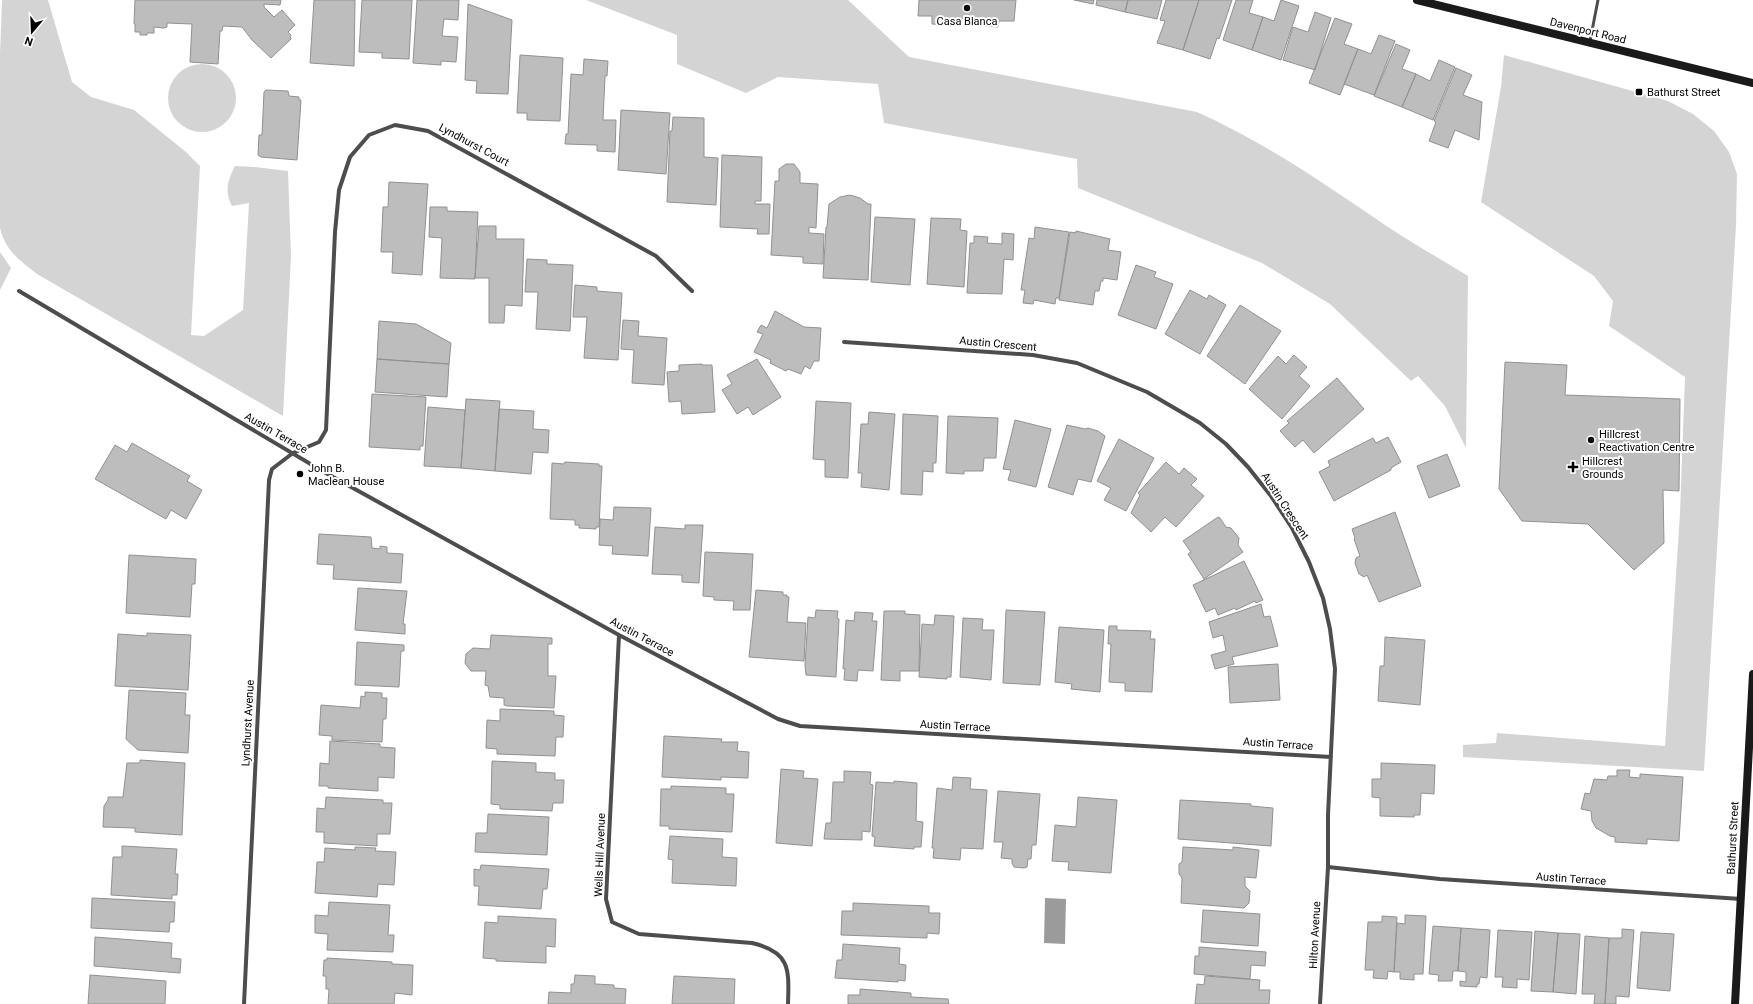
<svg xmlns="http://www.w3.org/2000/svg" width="1753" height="1004" font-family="Roboto,sans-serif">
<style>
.green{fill:#d4d4d4}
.water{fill:#9b9b9b}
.building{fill:#bdbdbd;stroke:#919191}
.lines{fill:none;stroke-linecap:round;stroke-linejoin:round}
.lane{stroke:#4d4d4d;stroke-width:3}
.street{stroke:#4d4d4d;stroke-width:4}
.secondary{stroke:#1a1a1a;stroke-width:8}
.poi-dot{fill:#000;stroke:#fff;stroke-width:1.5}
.labels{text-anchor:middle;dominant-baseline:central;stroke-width:4;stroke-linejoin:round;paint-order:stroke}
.poi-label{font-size:11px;fill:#000;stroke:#fff;text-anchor:start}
.street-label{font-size:11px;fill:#000;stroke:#fff}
</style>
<rect width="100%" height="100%" fill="#fff"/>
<path class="green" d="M2 0H48L72 82 91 97 134 110 186 152 200 166 191 335 204 336 243 310 249 203 232 206C224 192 228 179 235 166L255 167 288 171 291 256 283 416 37 274C20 261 5 250 0 228V54Z
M586 0H848L909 57 1197 112C1266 143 1326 185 1388 227 1414 244 1442 260 1468 276L1466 448 1445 406 1418 376 1411 381 1330 304 1262 263 1078 188 1077 159 884 123 878 84 778 77 746 93 677 64V35Z
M1504 55 1668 101 1693 114 1714 131 1729 152 1737 174 1736 225 1704 771 1463 757V745L1496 743 1497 733 1665 746 1680 513 1685 377 1609 326 1613 301 1594 276 1481 202 1501 87Z
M168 98a34 34 0 1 1 68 0a34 34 0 1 1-68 0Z
M0 252 11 268 0 290Z"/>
<path class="water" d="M1045 898 1066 899 1065 944 1044 943Z"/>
<path class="building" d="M135 0H281L280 5 264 4V7L274 17 282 10 295 25 288 32 291 35 290 37 291 39 271 58 252 40 242 27 223 26 222 31H220L218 64 190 62 192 24 167 23V27L164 28 154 27V33H147V35H140V32H135V24H134Z
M314 0H355L354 66 310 63Z
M362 0H412L409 59 382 58V53L359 52Z
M417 0H459L458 20 444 19 442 36 458 37 456 62 441 61V65L413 63Z
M919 0H1016L1014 21H999L998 27 978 25V19L953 18V25L932 24V16H918Z
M1074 0H1094L1093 4Z
M1097 0H1128L1125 12 1096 5Z
M1128 0H1162L1157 19 1125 12Z
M1166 0H1199L1183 50 1157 43 1165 21 1160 20Z
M1199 0H1232L1219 39 1217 38 1210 59 1183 50Z
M1236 0H1253L1249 13 1263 17 1252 50 1223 40Z
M1281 0 1299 6 1281 60 1252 50 1263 17 1274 21Z
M468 4 512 20 508 94 476 93 477 81 465 80Z
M1315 12 1331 18 1315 70 1283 60 1293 27 1308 32Z
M1335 18 1352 24 1344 44 1358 49 1340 95 1309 83Z
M1379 35 1395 41 1374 95 1344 84 1358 49 1371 54Z
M1396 44 1410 50 1402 69 1416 74 1402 107 1374 96Z
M520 55 563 58 560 121 527 120V113H517Z
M584 59 608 61 607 76H605L603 120H616L615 152 597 151V145L565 144 566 134H568L571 74 583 75Z
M1439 60 1455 67 1433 120 1402 107 1416 74 1430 81Z
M1456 68 1472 75 1463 95 1482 102 1479 140 1455 130 1448 148 1429 141 1436 122 1434 121Z
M266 90 288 91 289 96 299 97V100H301L297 160 261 157 258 155 259 135H262L264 92Z
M621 110 670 113 666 174 618 170Z
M673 117 704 118V157L718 158 716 205 667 202 670 131H672Z
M722 155 762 157 761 201H755V204H770L769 234H757L758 229 720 227Z
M786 164H794L800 172V183L818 184 816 228 809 227V233L824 234 823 264 803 263V257L771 255 775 181H779V169Z
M389 182 428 184 422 275 392 273 393 252H381L383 207H388Z
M850 195 860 198 868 204H871L868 280 823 278 826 227H827L829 204 840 197Z
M430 207H447V211L478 212 475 279 440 278 442 238 429 237Z
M875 217 915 219 910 285 871 282Z
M931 218 961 219 960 230 967 231 964 287 927 284Z
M479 226H496V239H524L522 306 505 305 504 323H489V278H475Z
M1035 227 1069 232 1059 298H1056L1055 304 1034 300 1033 304 1023 303 1025 290H1021L1029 238 1034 239Z
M1076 231 1110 239 1108 250 1121 252 1117 280 1103 278V281H1101L1099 291H1095L1093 305 1059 300 1070 232 1076 233Z
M1002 233 1014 234 1013 260 1004 259 1002 294 967 293 970 243H974V236L988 237 987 243 1002 244Z
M527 259 547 260V264L573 265 570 331 536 329 538 292H525Z
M1136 265 1156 272 1154 277 1173 284 1156 329 1118 315Z
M575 285 597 287V291L622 293 618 360 584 358 587 317H573Z
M1190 290 1207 299 1209 295 1226 305 1200 354 1165 334Z
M1240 305 1281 331 1245 384 1207 356Z
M775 311 804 327 821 328 819 361H814L810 369 805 366 801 374 788 369 786 371 770 363 771 360 754 352 763 334 757 332 761 325 767 328Z
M623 320 639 321 638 336 667 338 664 385 632 383 634 350 621 349Z
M379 321 416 324 451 343 449 364 377 359Z
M1294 355 1307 367 1299 376 1310 386 1282 419 1249 389 1278 356 1286 364Z
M377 359 449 364 447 397 375 392Z
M757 359 781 397 753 415 748 407 737 414 722 390 732 384 727 375Z
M1505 362 1567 365 1565 395 1680 399 1679 491 1663 490 1664 543 1634 570 1588 524 1522 521 1499 489Z
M702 364V365H712L715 412 682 414 681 401 669 402 667 372 679 371V365Z
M1337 378 1364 409 1314 453 1303 440 1295 447 1280 431 1289 423 1287 421Z
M372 394 426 397 423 446H420V450L369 447Z
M466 399 500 401 495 471 461 468Z
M816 401 851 403 848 478 825 477V460L813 459Z
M428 407 465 410 461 468 424 466Z
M499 409 534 411 533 429 549 430 548 453 533 452 531 474 495 471Z
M869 412 895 414 889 490 861 487 862 473H858L861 424H868Z
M903 414 938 416 936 463H933V472L923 471 922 495 901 494Z
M948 416 998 418 996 458H984L983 471H964V474L946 473Z
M1015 420 1051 429 1036 487 1008 480 1011 470 1003 469Z
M1067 425 1085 429 1088 428 1098 431 1105 436 1091 482 1078 479 1073 495 1048 487Z
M1388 437 1401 462 1391 468V470L1334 501 1319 472 1330 466 1328 461 1373 438 1376 443Z
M1119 439 1154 458 1126 511 1104 500 1111 488 1097 481Z
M132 443 190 476 187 481 202 490 186 519 171 510 166 519 95 479 115 445 127 452Z
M1447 454 1460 486 1429 498 1417 466Z
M565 462 599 464V466H602L599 527H596V529L579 528V525H575V520L550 519 552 463 564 464Z
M1166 462 1179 474 1184 468 1197 479 1191 485 1204 496 1176 527 1165 517 1151 532 1131 513 1140 495 1138 493Z
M614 507 651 508 648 556 612 554 613 546 599 545 600 519 613 520Z
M1395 512 1421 586 1379 602 1367 575 1364 577 1359 574 1355 563 1356 558 1360 556 1354 539 1355 538 1352 529Z
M1218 517 1220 518 1226 527 1231 528 1239 538 1238 545 1243 552 1204 579 1188 554 1191 552 1183 541Z
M685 525H703L699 583 682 582V575L652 574 655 527 685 529Z
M319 534 371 537 372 548 380 549V546L387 547V553L403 554 401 583 333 579 334 565 317 564Z
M705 552 753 554 750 610H733L734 601 714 600V597L703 596Z
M129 555 196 559 195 584H192L190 617 126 613Z
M1244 561 1263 600 1256 603 1255 601 1236 610 1235 608 1218 615 1215 608 1206 612 1193 585Z
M358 588 407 591 403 624H405V634L355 630Z
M756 590 783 592V595H787V597H789L787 622 806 623 804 661 749 657Z
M1261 604 1264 617 1270 616 1278 646 1232 657 1234 664 1215 669 1211 655 1226 651 1223 635 1213 638 1209 622Z
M816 610 838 611 837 618 839 619 836 677 806 675 805 665 808 617 815 618Z
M1006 610 1045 612 1040 685 1003 683Z
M884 611H905V614L920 615 919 671H900V681L881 680Z
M855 612 873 613 872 621H877L873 671 858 670 857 681 844 680 845 668 843 669 846 620 854 621Z
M935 615 954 616 951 677H947V679L919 677 922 624 934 625Z
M963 618 983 619 982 630H994L991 680 960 677Z
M1109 626H1117V630L1151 631 1150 639H1155L1152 692 1125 691V683L1109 682 1111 644H1108Z
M1059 627 1104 630 1100 692 1071 689 1072 684 1055 682Z
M147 633 191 635 188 690 115 686 118 634 147 636Z
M491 635 552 638V644H548V676H556L554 708 507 706 504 705V698L490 697 488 686 485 685 486 671H471L465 663 466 654 473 648 490 649Z
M1385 637 1425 640 1420 705 1378 701 1380 666H1384Z
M357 642 404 645V651H401L399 687 355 685Z
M1278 664 1280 700 1230 703 1228 667Z
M129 690 186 693 185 715H190L188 753 138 750 126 739Z
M365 692 382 693V698H387L386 719H383L382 742 332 740V736L319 735 321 705 360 708 361 696 365 697Z
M500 709 554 711V715L564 716 563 737H556L555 756 497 754V749L486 748 487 720 500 721Z
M664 736 722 739 721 742H738L737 751 749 752 748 778 721 777V780L662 777Z
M330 741 380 744V747L395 748 394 778 378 777V791L328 788V786H319L320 763 329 764Z
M140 760 185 763 182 835 135 832V828L103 827 104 806 108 800V797H123L127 763H140Z
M492 761 536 763V772L555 773V780H564L563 803H553L552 811 500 809V805L491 804Z
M1381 763 1435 765 1434 794 1421 793 1420 815H1414V817L1380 816V798L1372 797V779H1381Z
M781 769 804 771 803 778 818 779 812 846 776 843Z
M1617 770H1630L1629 777 1640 778V774L1683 777 1679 841 1647 839V844L1615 842V837L1610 836 1596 828 1592 821 1591 811 1581 809 1585 793 1590 794 1594 779 1607 780 1608 776H1617Z
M844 771 871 772 870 784 873 785 870 832 862 831V840L824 839 826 823H831L833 782H844Z
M953 777 971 778 970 789 987 790 983 849 961 848 960 860 933 858 934 848H932L937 788 952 790Z
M894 781 917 783 916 821 923 822 921 847H914V849L874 846 875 837 872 836 876 782 894 783Z
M671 786 726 788V794H734L732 832 669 829V826H660L661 789H671Z
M998 791 1040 794 1036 845H1032L1031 859H1028L1027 867 1024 868 1014 867 1012 863V859L1001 858 1003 842H994Z
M326 797 383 800V803H392L390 834H377V846L324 843V832H316L317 808 325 809Z
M1078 797 1117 800 1111 873 1068 870 1069 862 1052 861 1055 825 1076 827Z
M1180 800 1251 804V806L1273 808 1271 846 1178 839Z
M488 814 549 817 547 855 475 852 476 833H487Z
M670 836 723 839 722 857 737 858 736 886 672 883 673 860 668 859Z
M122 846 177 849 175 874H178L177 895H172V899L111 895 113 857H122Z
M355 847 376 848 375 851 396 852 394 885 378 884 377 897 315 893 317 862H324L325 848 355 850Z
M1183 847 1233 850V847L1259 850 1256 878 1245 877V886L1250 891 1249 903 1244 908 1181 903 1182 878 1179 874V864L1182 862Z
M481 865 549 869 547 889H543L541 909 478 905 479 886H474V869L480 870Z
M92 898 175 902 174 922H170L169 932 91 928Z
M329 902 390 905 388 935H394L393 952 327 950 328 934 315 933V915L328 916Z
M853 903 929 906V913H940L939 934 927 933V938L841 935 842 911H853Z
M1203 910 1260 914 1258 946 1201 942Z
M1405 915 1426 916 1423 974H1414V980L1400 979V972H1394L1397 923 1405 924Z
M498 916 556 919 555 947 546 946V963L496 961V959L483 958 485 922 498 923Z
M1382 916 1397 917 1394 972 1388 971 1387 979 1373 978 1374 970H1365L1368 922H1382Z
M1433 926 1461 928 1458 971H1453L1452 981H1438L1439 975 1429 974Z
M1461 928 1490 930 1487 978 1480 977 1479 984H1477V987L1460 986V981L1466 982V972L1458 971Z
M1622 929 1634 930 1629 997 1616 996V1004H1605L1609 938H1622Z
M1498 930 1532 932 1529 980 1517 979V988L1502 987 1503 977H1495Z
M1535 931 1558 933 1553 992 1531 991Z
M1641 932 1674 934 1670 991 1637 988Z
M1558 933 1580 934 1576 994 1553 992Z
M1585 936 1609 938 1605 1004H1594L1595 994H1582Z
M95 937 172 943 171 958 181 959 180 973 94 966Z
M843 944 900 948 899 964 906 965 905 981 898 980V982L835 978 837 960H842Z
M1199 947 1266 952 1265 966 1251 965 1250 979 1194 974 1195 956H1199Z
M327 958 392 962V964L413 965 412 995 395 993 394 1004H328L329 989H326V976H323L324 960H327Z
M90 975 166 981 165 1004H88Z
M575 975 595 976V984L614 985V988L626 989 625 1004H548L549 992 571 993V984H574Z
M674 976 735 979 734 1004H672Z
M1205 976 1260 980 1259 990H1270L1269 1004H1195L1197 984 1204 985Z
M860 989 911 993V997L948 999 949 1004H848V995H860Z"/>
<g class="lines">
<path class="lane" d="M1590 41 1598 0"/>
<path class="street" d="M19 291 324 472 619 635 778 719 800 726 1331 757
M844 342 1033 355 1077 363 1147 392 1200 423 1226 444 1248 467 1271 496 1292 528 1309 562 1323 598 1330 629 1335 669 1328 815V867L1320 1004
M619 635 606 899 612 922 639 934 752 943C791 952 789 970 788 1004
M1328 867 1440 879 1741 899
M244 1004 269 480 272 469 293 453 319 442 326 430 335 232 339 190 350 157 369 135 395 125 428 131 656 256 692 291"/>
<path class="secondary" d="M1417 0 1753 83
M1735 1004 1753 674"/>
</g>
<g class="poi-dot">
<circle cx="967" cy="8" r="4"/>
<rect x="1635" y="88" width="8" height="8" rx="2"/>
<circle cx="1591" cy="440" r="4"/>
<path d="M1571 461h4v4h4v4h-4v4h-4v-4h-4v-4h4z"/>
<circle cx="300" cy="474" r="4"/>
</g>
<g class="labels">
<g class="poi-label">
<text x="967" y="21" text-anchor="middle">Casa Blanca</text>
<text x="1647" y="92">Bathurst Street</text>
<text x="1599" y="434">Hillcrest<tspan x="1599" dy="13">Reactivation Centre</tspan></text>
<text x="1582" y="461">Hillcrest<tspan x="1582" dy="13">Grounds</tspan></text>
<text x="308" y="468">John B.<tspan x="308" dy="13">Maclean House</tspan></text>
</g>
<g class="street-label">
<text transform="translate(1588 31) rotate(14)">Davenport Road</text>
<text transform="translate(474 145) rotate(28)">Lyndhurst Court</text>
<text transform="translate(998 344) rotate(5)">Austin Crescent</text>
<text transform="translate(276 433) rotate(30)">Austin Terrace</text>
<text transform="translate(1285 506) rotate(57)">Austin Crescent</text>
<text transform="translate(642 637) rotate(28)">Austin Terrace</text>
<text transform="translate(248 723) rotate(-87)">Lyndhurst Avenue</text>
<text transform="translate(955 726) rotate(3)">Austin Terrace</text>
<text transform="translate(1278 744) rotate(4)">Austin Terrace</text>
<text transform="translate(1733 838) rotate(-87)">Bathurst Street</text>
<text transform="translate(600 855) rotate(-88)">Wells Hill Avenue</text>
<text transform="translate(1571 879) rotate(4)">Austin Terrace</text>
<text transform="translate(1315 935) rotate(-87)">Hilton Avenue</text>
</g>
</g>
<g transform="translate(32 32) rotate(199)" stroke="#ffffff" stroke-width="3" paint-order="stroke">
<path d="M0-3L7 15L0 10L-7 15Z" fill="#000000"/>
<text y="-6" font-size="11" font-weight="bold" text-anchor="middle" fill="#000000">N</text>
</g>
</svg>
